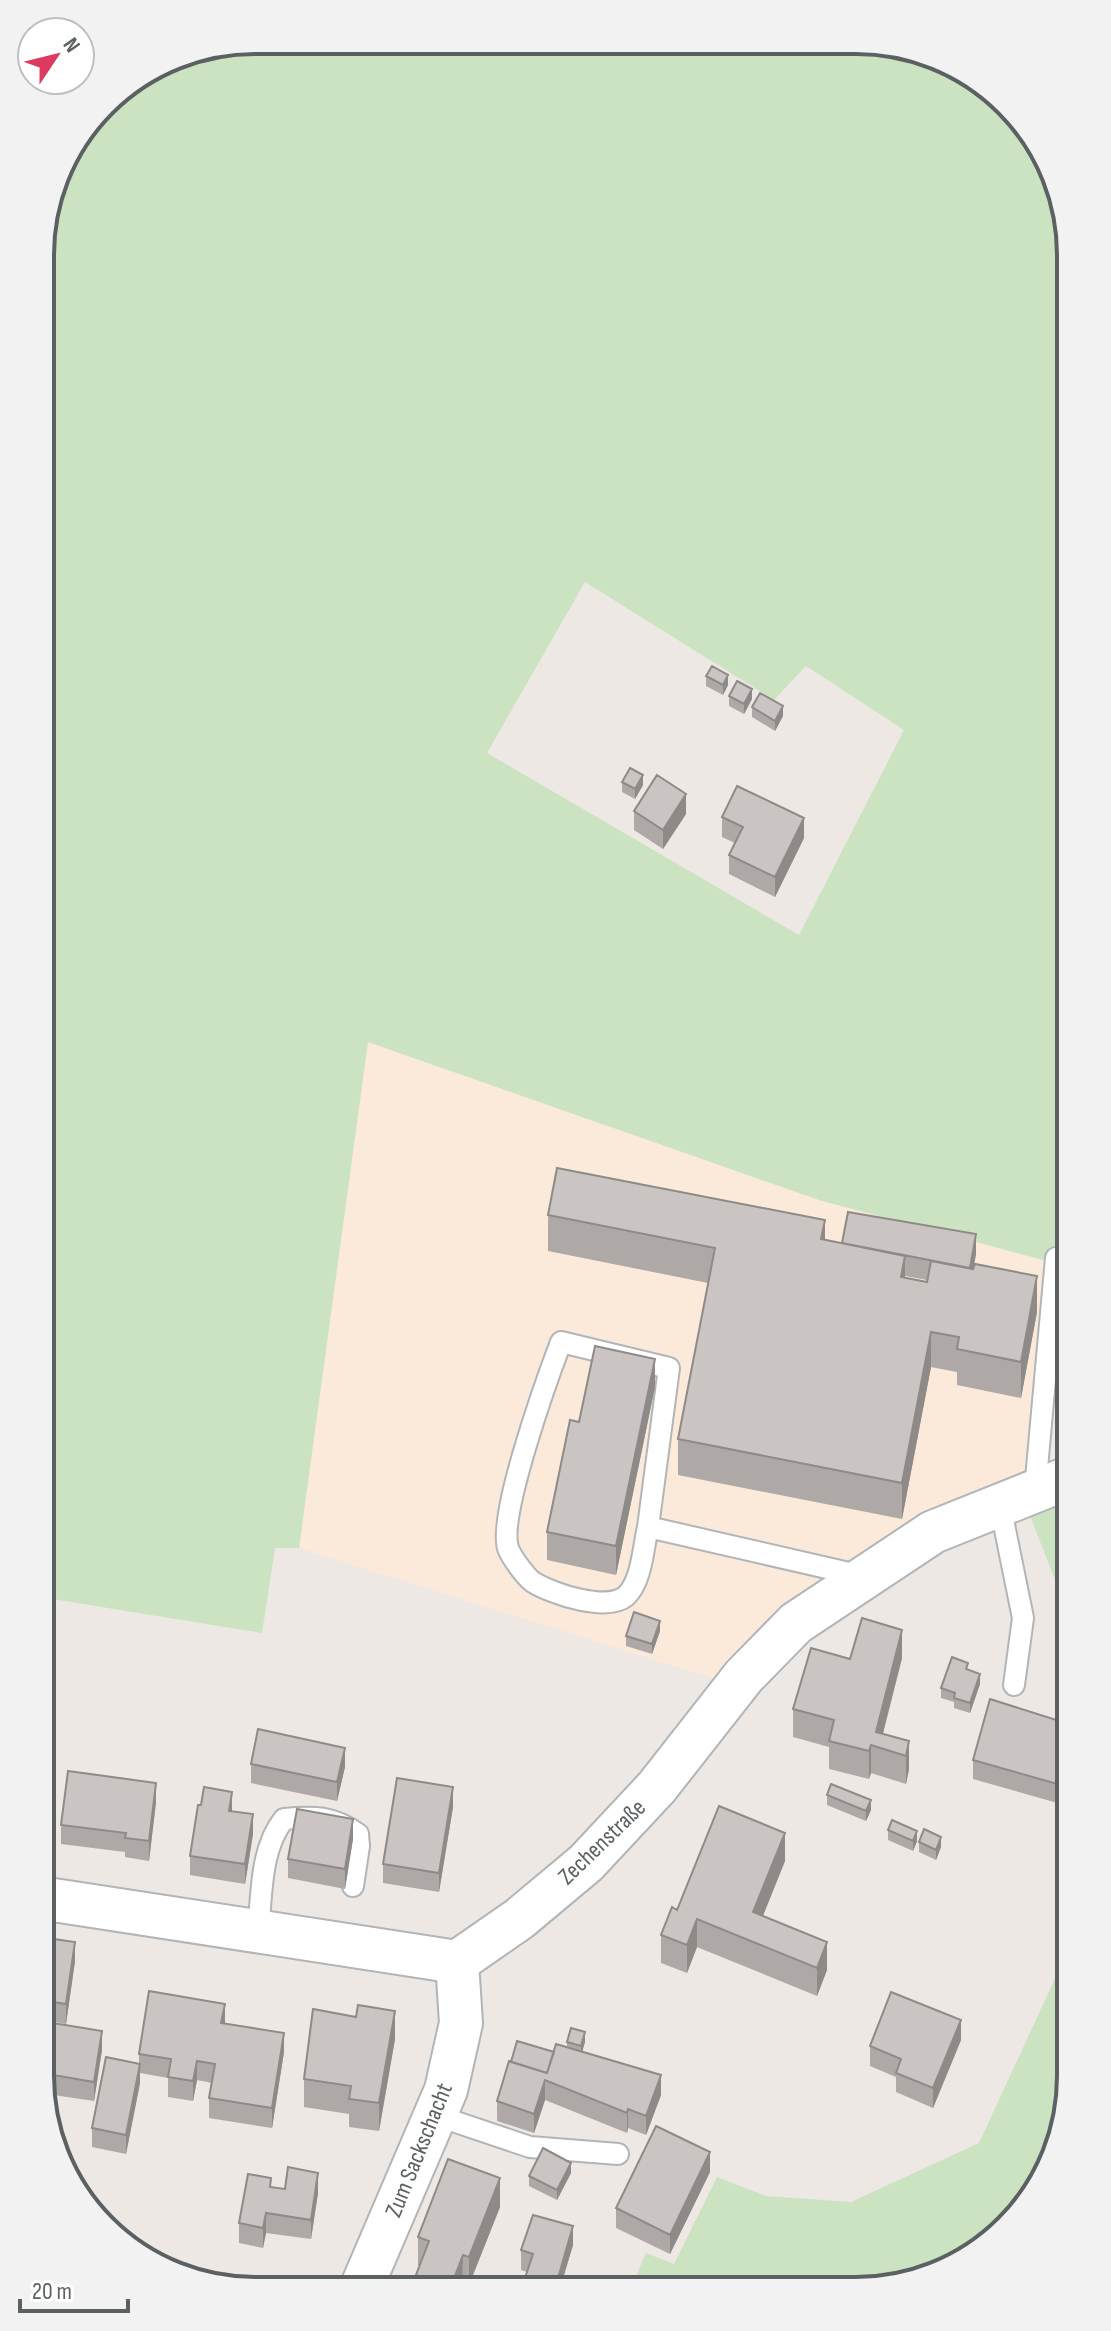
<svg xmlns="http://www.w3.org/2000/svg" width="1111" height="2331" font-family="'Sofia Sans Condensed',sans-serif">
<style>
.commercial{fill:#fbe9da}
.green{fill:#cce3c1;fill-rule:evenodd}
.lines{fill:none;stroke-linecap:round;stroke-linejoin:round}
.service-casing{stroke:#b1b5b8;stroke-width:24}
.minor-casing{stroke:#b1b5b8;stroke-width:46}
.service{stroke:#fff;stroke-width:20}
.minor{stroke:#fff;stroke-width:42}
.wall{fill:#aea9a7;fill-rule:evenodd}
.shaded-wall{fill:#8d8a88}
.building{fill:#cac5c2;stroke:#8d8a88;stroke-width:2}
.labels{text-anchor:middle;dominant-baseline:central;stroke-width:7;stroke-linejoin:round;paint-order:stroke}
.street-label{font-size:24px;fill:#5b6163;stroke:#fff}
.rim{fill:none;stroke:#5b6163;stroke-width:4}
</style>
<rect width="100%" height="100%" fill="#ede8e3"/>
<path class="commercial" d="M368 1042 819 1200 1045 1261 1047 1277 1028 1485 718 1680 299 1548Z"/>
<path class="green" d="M255 40 898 44 998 94 1064 199 1068 1357 1055 1359 1062 1265 819 1200 368 1042 299 1548H275L262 1633 46 1598 42 227 62 159 113 94 173 56ZM585 582 774 700 806 666 904 730 799 935 487 753Z
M1068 1494 1069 1616 1027 1508Z
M1070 1946V2091L1055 2158 1018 2218 912 2284 632 2285 646 2253 674 2264 717 2177 766 2196 851 2202 979 2143Z"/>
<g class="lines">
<defs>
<path id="service" d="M1035 1490 1056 1258
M1000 1505 1023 1618 1014 1685
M648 1527C643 1548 642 1581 626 1596 607 1612 552 1594 533 1582 526 1577 511 1557 508 1548 498 1515 547 1379 561 1342L669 1368 648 1527 862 1576
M258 1932C262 1894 260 1849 284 1819 314 1816 332 1816 358 1834L359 1846 353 1886
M435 2115 530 2147 618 2154"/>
<path id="minor" d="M47 1899 457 1962 519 1919 586 1863 657 1787 744 1676 796 1623 933 1532 1068 1478
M362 2286 446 2090 461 2023 457 1962"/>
</defs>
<use href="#service" class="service-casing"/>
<use href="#minor" class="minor-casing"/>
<use href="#service" class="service"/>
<use href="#minor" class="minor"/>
</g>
<path class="wall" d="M706 676 728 685 723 695 706 686Z
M729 696 752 699 744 714 729 706Z
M752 707 783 716 775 731 752 717Z
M622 782 643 785 635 799 622 792Z
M634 811 686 814 663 849 634 830Z
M722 817 804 838 775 897 729 874V855L735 843 722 837Z
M548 1215 825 1240 842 1243 976 1254 973 1269 1037 1312 1021 1398 957 1385V1372L931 1367 902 1519 678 1475V1439L708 1283 548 1251ZM905 1276 927 1280V1282L905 1278Z
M655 1387 616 1575 547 1560V1532L579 1422Z
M660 1631 652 1654 626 1646V1636Z
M902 1658 883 1734 909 1741V1769L906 1784 871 1773 869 1779 829 1769V1747L793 1737V1709Z
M968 1670 980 1684 970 1713 954 1708V1702L941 1698V1688Z
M1069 1724 1061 1804 973 1779V1760Z
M251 1764 345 1767 337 1801 251 1783Z
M827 1795 871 1810 866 1821 827 1805Z
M156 1802 149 1861 125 1857V1852L61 1844V1825Z
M453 1807 439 1892 383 1883V1864Z
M232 1811 253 1834 245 1884 190 1875V1856Z
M888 1830 917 1841 913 1851 888 1840Z
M353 1839 345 1889 288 1878V1859Z
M919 1842 941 1847 936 1860 919 1852Z
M785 1861 763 1916 827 1970 817 1996 697 1947 687 1973 661 1963V1935L677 1910Z
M47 1938 75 1961 66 2024 47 2020Z
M47 2022 102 2050 94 2101 47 2094Z
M225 2023 284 2052 272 2128 209 2118V2098L212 2083 197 2080 193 2101 168 2097V2078L140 2073V2083L126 2154 92 2147V2128L139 2064V2054Z
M395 2039 379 2131 349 2127V2114L304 2107V2079Z
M961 2040 933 2108 896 2092V2077L870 2066V2046Z
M567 2042H585L582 2051 661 2095 646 2135 628 2128 627 2133 545 2100 534 2133 497 2121V2101L511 2062 554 2052 567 2047Z
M710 2172 670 2254 616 2228V2208Z
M571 2173 557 2200 529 2186V2176Z
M271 2187 318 2193 311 2239 266 2233 263 2248 239 2243V2223Z
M500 2207 469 2285 463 2283 462 2286H416V2275L420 2266 418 2265V2237Z
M573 2245 561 2285H525V2278L527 2272 521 2270V2250Z"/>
<path class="shaded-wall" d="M728 675V685L723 695V685Z
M752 689V699L744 714V704Z
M783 706V716L775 731V721Z
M643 775V785L635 799V789Z
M686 794V814L663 849V830Z
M804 818V838L775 897V877Z
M825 1220V1256L821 1239Z
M976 1234V1254L970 1287V1268Z
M905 1256V1291L901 1277Z
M1037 1276V1312L1021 1398V1362Z
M931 1332V1367L902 1519V1483Z
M655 1359V1387L616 1575V1546Z
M660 1621V1631L652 1654V1644Z
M902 1630V1658L879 1748 876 1732Z
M980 1674V1684L970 1713V1703Z
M909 1741V1769L906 1784V1756Z
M871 1745V1773L869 1779V1751Z
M345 1748V1767L337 1801V1782Z
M1069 1755V1775L1061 1804V1785Z
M156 1783V1802L149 1861V1841Z
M453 1787V1807L439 1892V1873Z
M232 1792V1811H229Z
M871 1800V1810L866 1821V1811Z
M253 1814V1834L245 1884V1864Z
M353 1819V1839L345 1889V1869Z
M917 1831V1841L913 1851V1841Z
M785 1833V1861L753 1940V1912Z
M941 1837V1847L936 1860V1850Z
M697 1919V1947L687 1973V1945Z
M75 1942V1961L66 2024V2004Z
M827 1942V1970L817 1996V1968Z
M225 2004V2024L221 2023Z
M395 2011V2039L379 2131V2103Z
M961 2020V2040L933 2108V2088Z
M102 2031V2050L94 2101V2082Z
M585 2032V2042L581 2056V2046Z
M284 2033V2052L272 2128V2108Z
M197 2061V2080L193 2101V2081Z
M140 2064V2083L126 2154V2135Z
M661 2075V2095L646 2135V2116Z
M545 2080V2100L534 2133V2114Z
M628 2109V2128L627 2133V2113Z
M710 2152V2172L670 2254V2235Z
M571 2163V2173L557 2200V2190Z
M318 2173V2193L311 2239V2220Z
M500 2178V2207L469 2285V2257Z
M266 2213V2233L263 2248V2228Z
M573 2226V2245L561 2285H556Z
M463 2255 462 2286H451Z"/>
<path class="building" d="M712 666 728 675 723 685 706 676Z
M737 681 752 689 744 704 729 696Z
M760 693 783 706 775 721 752 707Z
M630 768 643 775 635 789 622 782Z
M657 775 686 794 663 830 634 811Z
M737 786 804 818 775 877 729 855 743 827 722 817Z
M557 1168 825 1220 821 1239 905 1256 901 1277 927 1282 931 1261 973 1269 975 1264 1037 1276 1021 1362 957 1349 959 1337 931 1332 902 1483 678 1439 715 1248 548 1215Z
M848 1212 976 1234 970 1268 842 1243Z
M595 1346 655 1359 616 1546 547 1532 570 1420 579 1422Z
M634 1612 660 1621 652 1644 626 1636Z
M862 1618 902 1630 876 1732 909 1741 906 1756 871 1745 869 1751 829 1741 834 1720 793 1709 811 1648 850 1659Z
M952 1657 968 1663 966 1669 980 1674 970 1703 954 1698 955 1693 941 1688Z
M990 1699 1069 1724V1755L1061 1785 973 1760Z
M258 1729 345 1748 337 1782 251 1764Z
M68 1771 156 1783 149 1841 125 1838 126 1833 61 1825Z
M397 1778 453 1787 439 1873 383 1864Z
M831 1784 871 1800 866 1811 827 1795Z
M204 1787 232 1792 229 1811 253 1814 245 1864 190 1856 198 1805H201Z
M719 1806 785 1833 753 1912 827 1942 817 1968 697 1919 687 1945 661 1935 672 1907 677 1910Z
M297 1809 353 1819 345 1869 288 1859Z
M892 1820 917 1831 913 1841 888 1830Z
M924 1829 941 1837 936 1850 919 1842Z
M47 1938 75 1942 66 2004 47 2001Z
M149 1991 225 2004 221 2023 284 2033 272 2108 209 2098 215 2064 197 2061 193 2081 168 2077 171 2059 139 2054Z
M891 1992 961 2020 933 2088 896 2073 901 2059 870 2046Z
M358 2005 395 2011 379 2103 349 2099 351 2086 304 2079 313 2009 356 2017Z
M47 2022 102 2031 94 2082 47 2074Z
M571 2028 585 2032 581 2046 567 2042Z
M517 2041 554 2052 547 2073 511 2062Z
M556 2044 661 2075 646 2116 628 2109 627 2113 545 2080 534 2114 497 2101 509 2061 547 2073Z
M106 2057 140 2064 126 2135 92 2128Z
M656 2126 710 2152 670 2235 616 2208Z
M543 2148 571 2163 557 2190 529 2176Z
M448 2159 500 2178 469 2257 463 2255 451 2286H426L428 2280 416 2275 429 2241 418 2237Z
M288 2167 318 2173 311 2220 266 2213 263 2228 239 2223 248 2174 271 2178 270 2187 285 2189Z
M533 2215 573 2226 556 2285H551L525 2278 533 2254 521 2250Z"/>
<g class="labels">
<g class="street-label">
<text transform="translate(602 1842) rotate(-44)">Zechenstraße</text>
<text transform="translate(419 2150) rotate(-68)">Zum Sackschacht</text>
</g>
</g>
<path d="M0 0H1111V2331H0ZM255 54H856A201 201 0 0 1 1057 255V2076A201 201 0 0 1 856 2277H255A201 201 0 0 1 54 2076V255A201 201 0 0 1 255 54Z" fill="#f2f2f3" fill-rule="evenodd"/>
<path class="rim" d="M255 54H856A201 201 0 0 1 1057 255V2076A201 201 0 0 1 856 2277H255A201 201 0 0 1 54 2076V255A201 201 0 0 1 255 54Z"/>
<g transform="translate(56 56) rotate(55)"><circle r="38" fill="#ffffff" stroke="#bdc0c1" stroke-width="2"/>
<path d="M0-6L14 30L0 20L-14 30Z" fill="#dc3a5f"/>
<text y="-12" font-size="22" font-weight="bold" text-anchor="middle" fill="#5b6163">N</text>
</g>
<path d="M20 2299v12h108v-12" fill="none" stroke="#5b6163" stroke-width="4"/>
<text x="32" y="2299" font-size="24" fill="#5b6163" stroke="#ffffff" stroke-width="6" paint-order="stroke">20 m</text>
</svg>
